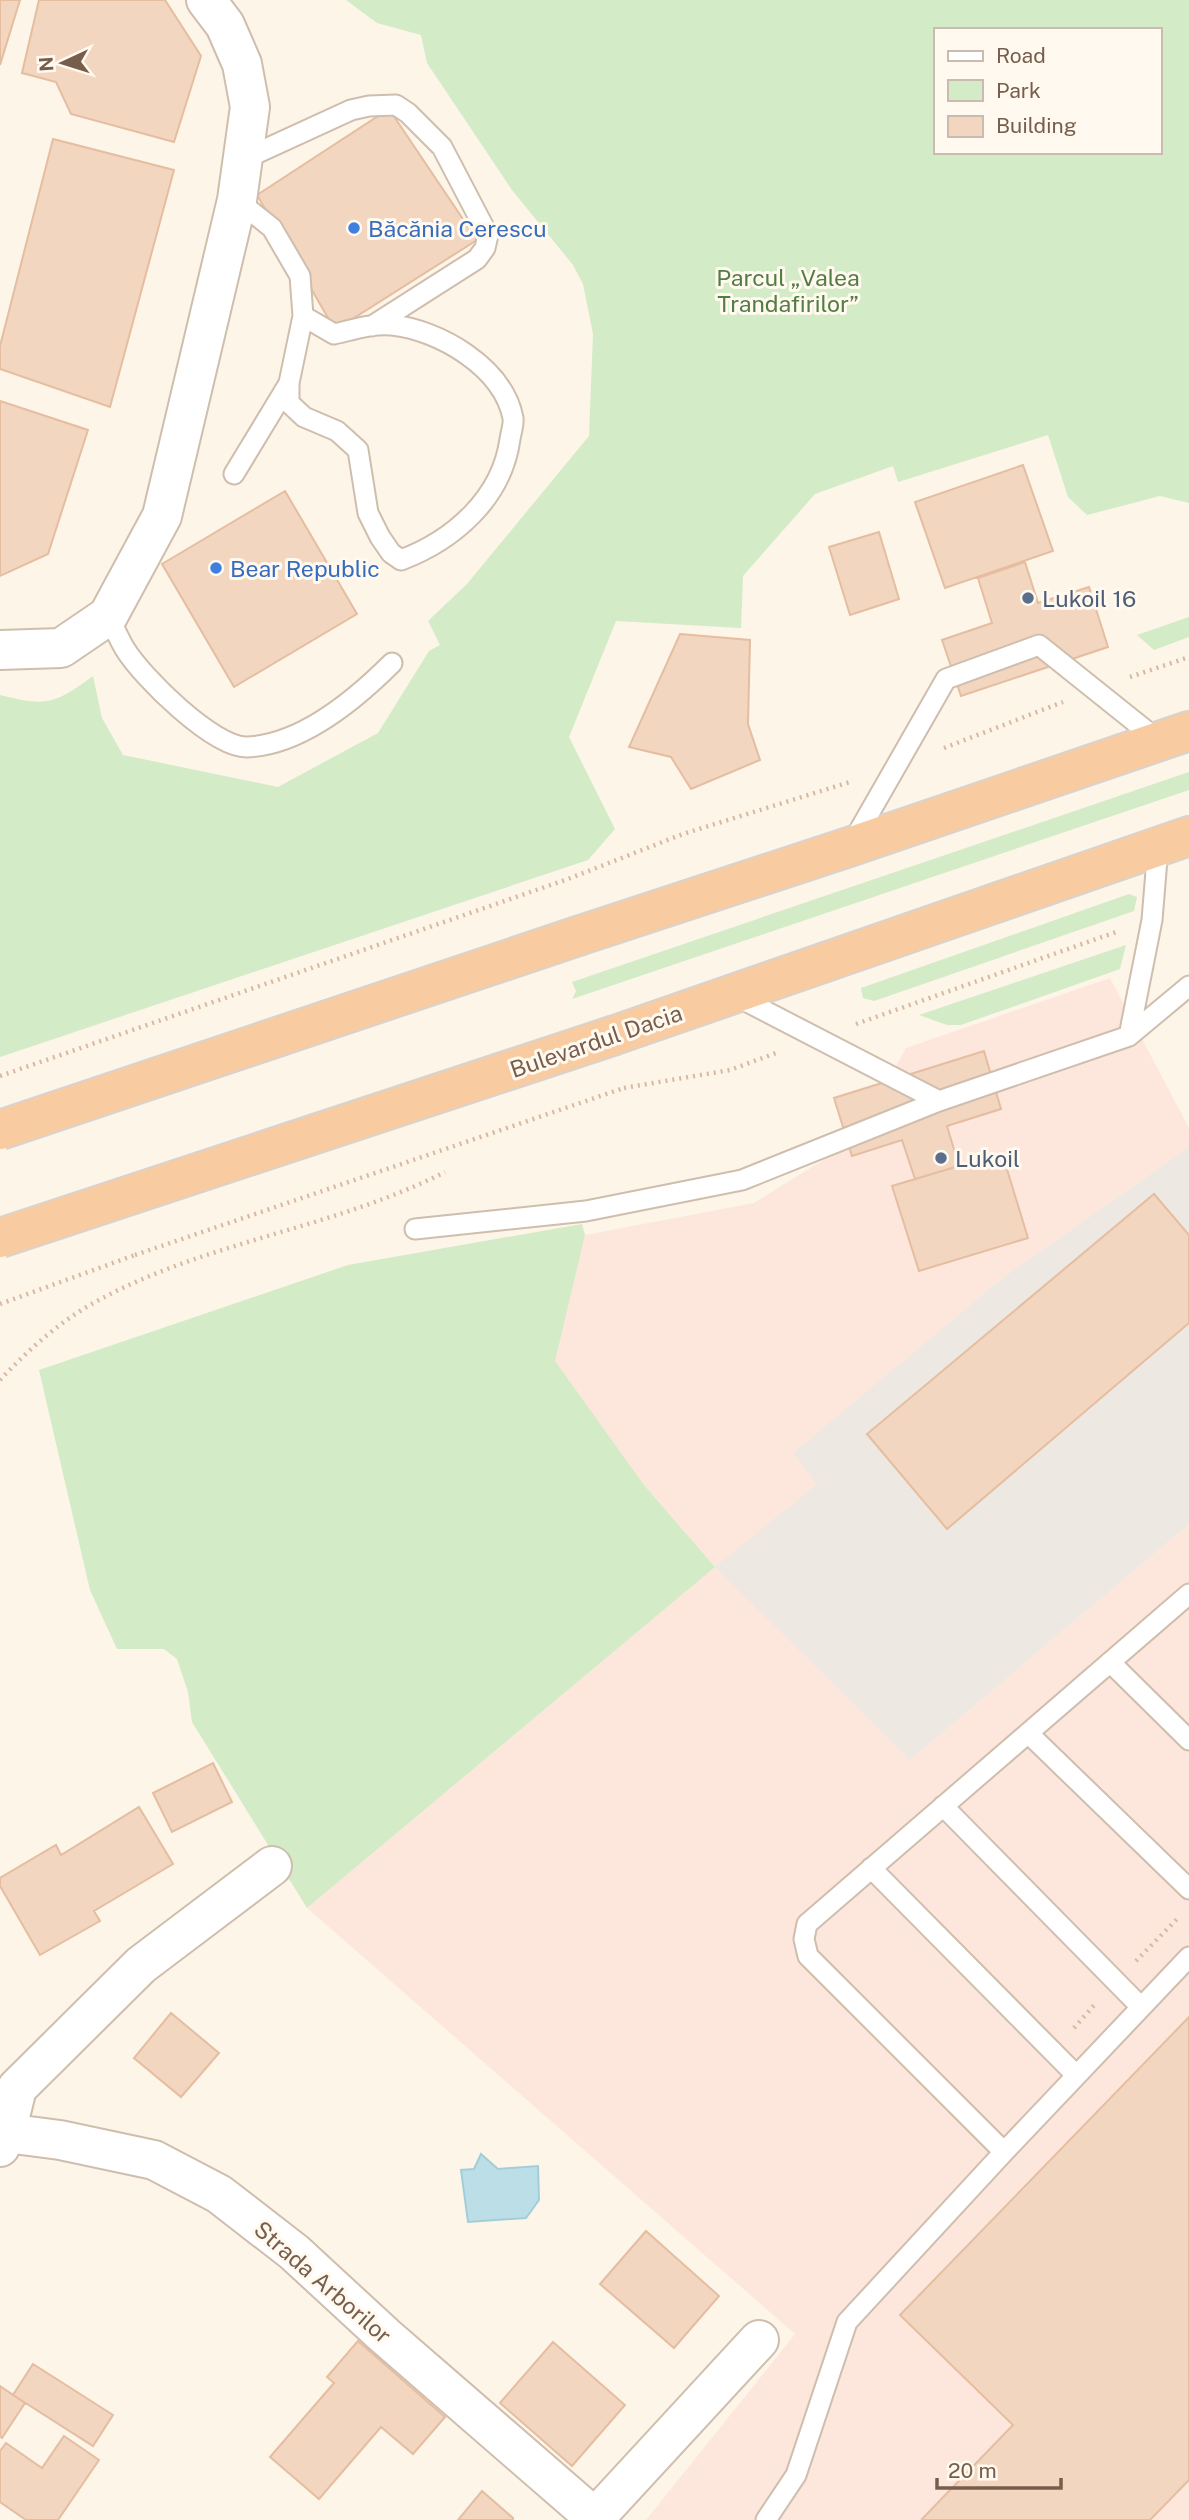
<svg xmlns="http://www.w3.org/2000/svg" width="1189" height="2520" font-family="'Public Sans',sans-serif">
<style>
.commercial{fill:#fde7dc}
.industrial{fill:#ede8e1}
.green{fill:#d3ebc6;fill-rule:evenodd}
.water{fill:#bcdfe7;stroke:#a2ced9;stroke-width:2}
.building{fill:#f2d6c0;stroke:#e5bda0;stroke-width:2}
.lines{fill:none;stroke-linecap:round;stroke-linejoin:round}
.service-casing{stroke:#cfbead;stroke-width:23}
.minor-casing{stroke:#cfbead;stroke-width:42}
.trunk-casing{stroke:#d9d2cd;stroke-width:42}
.path{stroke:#d7b9a2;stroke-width:4.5;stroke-dasharray:2 5;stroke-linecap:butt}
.service{stroke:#fff;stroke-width:19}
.minor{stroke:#fff;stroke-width:38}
.trunk{stroke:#f8cca0;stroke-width:38}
.trunk-bridge-casing{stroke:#d9d2cd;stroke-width:42;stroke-linecap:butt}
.path-bridge{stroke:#d7b9a2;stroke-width:4.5;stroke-dasharray:2 5;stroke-linecap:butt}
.trunk-bridge{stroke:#f8cca0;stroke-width:38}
.shop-dot{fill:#3f7fe0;stroke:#fff9ef;stroke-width:2.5}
.service-dot{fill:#5c6f8a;stroke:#fff9ef;stroke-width:2.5}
.labels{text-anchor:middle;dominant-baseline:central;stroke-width:6;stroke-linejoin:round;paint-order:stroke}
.shop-label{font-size:23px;fill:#366cbe;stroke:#fff9ef;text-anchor:start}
.park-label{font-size:23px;fill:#527d43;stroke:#fff9ef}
.service-label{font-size:23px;fill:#4e5e75;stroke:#fff9ef;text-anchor:start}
.street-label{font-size:23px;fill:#775d4b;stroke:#fff9ef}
</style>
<rect width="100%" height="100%" fill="#fdf5e8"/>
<path class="commercial" d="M1110 978 1189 1128V1147L1005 1276 794 1453 817 1484 910 1760 1189 1524V2520H646L795 2334 307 1908 715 1567 644 1485 554 1361 585 1235 754 1203 854 1141 906 1048Z"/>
<path class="industrial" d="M1189 1147V1524L910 1760 715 1567 817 1484 793 1453 1005 1276Z"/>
<path class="green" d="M346 0H1189V503L1160 496 1087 515 1068 497 1048 435 898 482 893 466 815 494 743 576 741 628 616 621 569 737 615 829 588 860 0 1057V695C47 707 55 704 93 676L102 718 123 755 278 787 378 733 429 651 440 645 428 621 467 584 589 436 593 334 583 284 573 265 512 190 427 63 421 35 377 23ZM935 30H1159V152H935Z
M1189 617V637L1154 650 1137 635Z
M1189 772V790L572 999 576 991 572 982Z
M1129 894 1137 897 1134 911 874 1001 863 998 861 988Z
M1126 945 1120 969 961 1025H947L919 1015Z
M582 1224 585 1235 555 1361 644 1485 715 1567 307 1908 192 1722 188 1692 177 1659 164 1649H117L90 1590 39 1370 348 1265Z"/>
<path class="water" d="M481 2154 498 2169 538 2166 539 2200 526 2218 468 2222 461 2170 474 2169Z"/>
<path class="building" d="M0 0H20L0 65Z
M39 0H165L201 56 174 142 71 114 56 82 22 73Z
M389 109 477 240 335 330 257 195Z
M53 139 174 170 110 407 0 369V346Z
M0 401 88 430 48 554 0 576Z
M1023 465 1053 551 945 588 915 502Z
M285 491 357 614 234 687 162 564Z
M879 532 899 599 850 615 829 547Z
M1025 562 1038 603 1089 587 1108 647 961 696 942 640 992 623 978 578Z
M680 634 750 640 748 724 760 760 691 789 671 757 629 747Z
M984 1051 1001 1109 947 1126 959 1166 915 1179 902 1140 852 1156 834 1098Z
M1002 1153 1028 1238 919 1271 892 1186Z
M1154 1194 1189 1235V1323L947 1529 867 1434Z
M213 1763 232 1802 172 1832 153 1793Z
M139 1807 173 1864 94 1911 100 1921 40 1955 0 1886V1878L56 1845 61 1855Z
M171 2013 219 2053 181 2097 134 2058Z
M1189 2017V2480L1150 2520H924L922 2519 1013 2425 900 2315Z
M646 2231 719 2296 674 2348 600 2284Z
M358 2341 445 2417 413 2454 381 2427 319 2499 270 2457 334 2383 327 2377Z
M553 2342 625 2405 572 2466 500 2403Z
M33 2364 113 2415 93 2446 13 2395Z
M0 2386 25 2403 2 2438 0 2436Z
M64 2436 99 2460 58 2520H26L0 2502V2451L6 2443 42 2468Z
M482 2491 513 2518V2520H458Z"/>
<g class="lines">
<defs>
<path id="service" d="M242 160 351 110 369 106 396 105 408 113 442 147 488 235 485 248 477 259 372 326
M237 200 272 228 300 276 303 316 289 383V403L304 417 337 431 358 450 368 513 380 537 391 553 401 560C454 540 502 498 510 439 511 432 514 424 513 418 503 367 439 330 392 325 373 323 352 330 334 334L303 316
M234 474 288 385
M108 616C114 627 119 639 125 649 142 677 214 748 247 747 301 745 355 700 392 663
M851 845 946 679 1039 645 1159 741
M734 995 939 1101
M1129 1036 1152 920 1158 847
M415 1229 586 1211 742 1180 939 1101 1129 1036 1189 986
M1110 1662 1189 1740
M1028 1733 1189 1889
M943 1806 1141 2007
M871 1868 1076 2075
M1004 2152 808 1956 804 1939 807 1924 1189 1594
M766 2520 796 2475 847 2322 1004 2152 1189 1957"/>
<path id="minor" d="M0 650 61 648 108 616 162 516 237 200 250 107 242 64 225 25 206 0
M0 2124 6 2133 60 2140 154 2160 219 2194 294 2252 384 2335 595 2518
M0 2147 6 2133 17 2088 141 1965 272 1866
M593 2520 759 2340"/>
<path id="trunk" d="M581 935 849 847 1189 731
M615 1035 1189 836"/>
</defs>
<use href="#service" class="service-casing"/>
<use href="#minor" class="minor-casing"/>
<use href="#trunk" class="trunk-casing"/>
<path class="path" d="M1130 677 1189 657
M944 748 1063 702
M856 1024 1119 931
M0 1076 568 879 683 834 850 782
M624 1088 730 1070 776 1053
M0 1304 135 1255
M0 1380C29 1349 61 1320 99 1300 208 1241 335 1228 445 1172
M1136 1961 1179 1917
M1074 2028 1096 2003"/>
<use href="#service" class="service"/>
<use href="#minor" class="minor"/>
<use href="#trunk" class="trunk"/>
<defs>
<path id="trunk-bridge" d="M0 1130 581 935
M0 1238 615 1035"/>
</defs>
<use href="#trunk-bridge" class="trunk-bridge-casing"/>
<path class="path-bridge" d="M135 1255 624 1088"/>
<use href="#trunk-bridge" class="trunk-bridge"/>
</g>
<g class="shop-dot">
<circle cx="354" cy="228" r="7"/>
<circle cx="216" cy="568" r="7"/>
</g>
<g class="service-dot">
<circle cx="1028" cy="598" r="7"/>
<circle cx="941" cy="1158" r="7"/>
</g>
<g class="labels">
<g class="shop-label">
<text x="368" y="228">Băcănia Cerescu</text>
<text x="230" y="568">Bear Republic</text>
</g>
<g class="park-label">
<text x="788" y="277">Parcul „Valea<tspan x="788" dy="26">Trandafirilor”</tspan></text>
</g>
<g class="service-label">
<text x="1042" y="598">Lukoil 16</text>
<text x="955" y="1158">Lukoil</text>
</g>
<g class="street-label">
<text transform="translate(596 1041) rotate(-19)">Bulevardul Dacia</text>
<text transform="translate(323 2282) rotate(41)">Strada Arborilor</text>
</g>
</g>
<rect x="934" y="28" width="228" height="126" fill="#fff9ef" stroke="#c9bbad" stroke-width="2"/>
<rect x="948" y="51" width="35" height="10" fill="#ffffff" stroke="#c9bbad" stroke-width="2"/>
<text x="996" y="63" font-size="21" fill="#775d4b">Road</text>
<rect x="948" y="80" width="35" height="21" fill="#d3ebc6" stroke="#c9bbad" stroke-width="2"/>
<text x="996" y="98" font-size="21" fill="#775d4b">Park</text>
<rect x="948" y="116" width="35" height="21" fill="#f2d6c0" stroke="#c9bbad" stroke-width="2"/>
<text x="996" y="133" font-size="21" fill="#775d4b">Building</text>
<g transform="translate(63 63) rotate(266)" stroke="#fff9ef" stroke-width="5" paint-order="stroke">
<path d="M0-5L12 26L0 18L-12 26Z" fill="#775d4b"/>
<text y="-10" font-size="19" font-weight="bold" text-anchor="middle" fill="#775d4b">N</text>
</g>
<path d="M937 2478v10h124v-10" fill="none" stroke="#775d4b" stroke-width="3.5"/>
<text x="948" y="2478" font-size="21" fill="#775d4b" stroke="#fff9ef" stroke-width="5" paint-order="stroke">20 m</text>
</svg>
